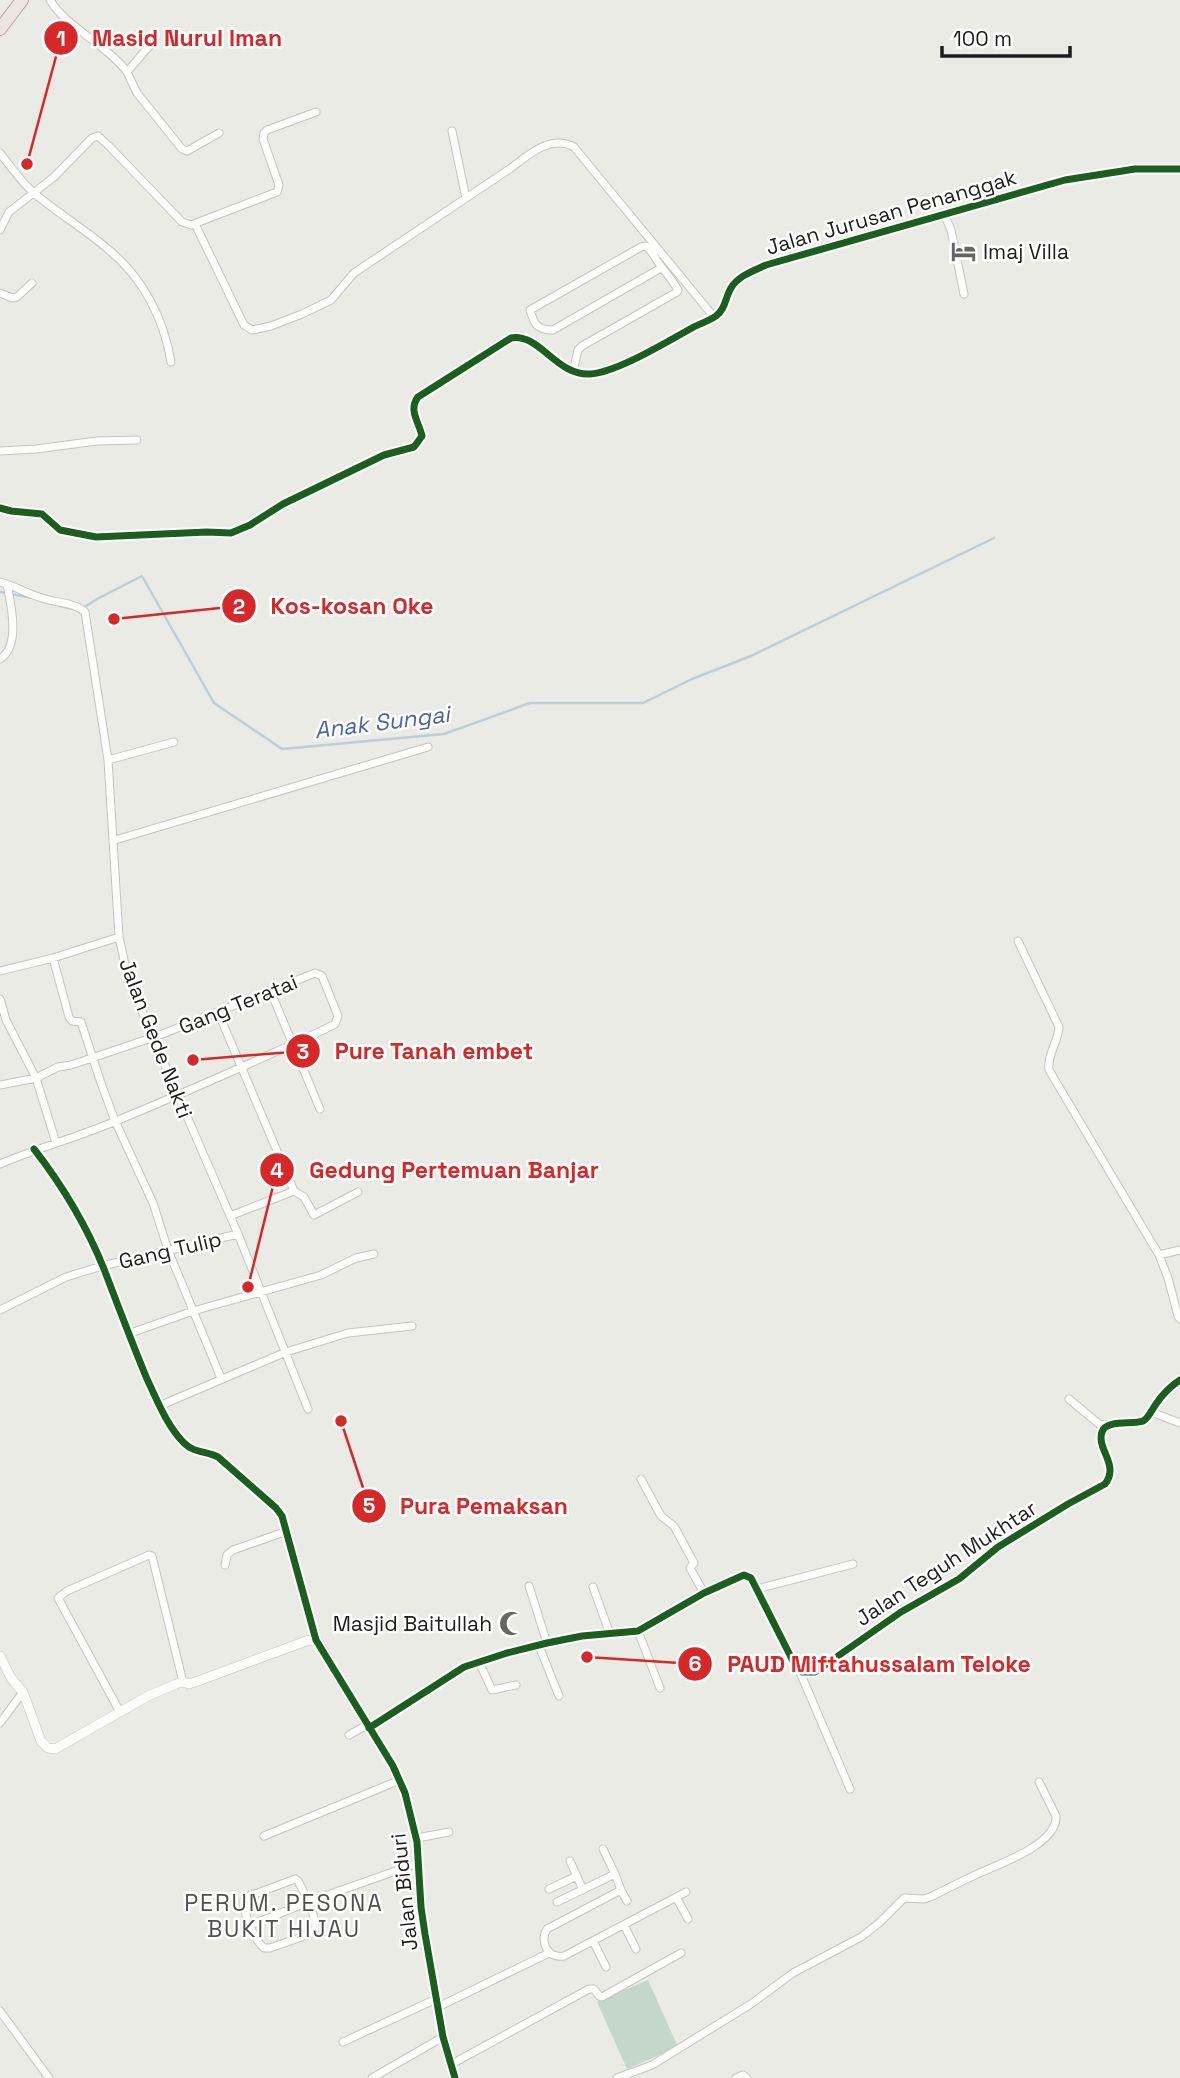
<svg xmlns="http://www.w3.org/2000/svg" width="1180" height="2078" font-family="'Space Grotesk',sans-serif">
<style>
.cemetery{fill:#c4d7c9}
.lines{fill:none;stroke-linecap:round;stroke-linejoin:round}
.stream{stroke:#b9cede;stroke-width:2.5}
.minor-casing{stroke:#c4c4c2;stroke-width:9}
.tertiary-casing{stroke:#c4c4c2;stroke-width:10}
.trunk-casing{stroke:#c09fa0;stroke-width:14}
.minor{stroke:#fcfcfb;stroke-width:7}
.tertiary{stroke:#fcfcfb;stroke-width:9}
.trunk{stroke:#ece6e1;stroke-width:12}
.cycleway-casing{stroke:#fff;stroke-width:11}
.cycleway{stroke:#1b5e20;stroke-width:7}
.labels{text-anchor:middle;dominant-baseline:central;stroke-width:5;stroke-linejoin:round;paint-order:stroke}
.street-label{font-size:21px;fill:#1d1d1d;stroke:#fff}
.poi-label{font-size:21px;fill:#1d1d1d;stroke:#fff;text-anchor:start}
.water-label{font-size:23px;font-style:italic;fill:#4c64aa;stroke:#fff}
.neighbourhood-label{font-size:23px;letter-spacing:2px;fill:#505050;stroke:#fff}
.leader{fill:none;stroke:#d62828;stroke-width:2.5}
.callout-dot{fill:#d62828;stroke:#fff;stroke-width:2.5}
.mark-label{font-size:21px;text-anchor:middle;font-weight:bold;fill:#fff}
.callout-label{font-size:23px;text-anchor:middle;font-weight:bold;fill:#d62828;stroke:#fff;stroke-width:5;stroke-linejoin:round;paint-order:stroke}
</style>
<rect width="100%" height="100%" fill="#ebebe6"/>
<path class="cemetery" d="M648 1980 678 2047 627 2069 597 2002Z"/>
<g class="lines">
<path class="stream" d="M0 592 33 598
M60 606 77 610
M83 608 97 599 142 576 214 703 282 749 444 734 530 703H643L692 679 751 656 994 538"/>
<defs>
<path id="minor" d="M50 0C65 26 107 45 127 72L150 45
M127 72 137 93 182 149 187 151 219 133
M452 131 466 198
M0 153C11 167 22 183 35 194 59 214 86 230 109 250 143 278 164 319 171 362
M944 214 951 230 964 294
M195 224 244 325 252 330 271 326 302 314 331 300 354 273 511 168C528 155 551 134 574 147L714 317
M0 230 9 212 54 177 92 138 98 136 109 146 182 222 191 225 277 192 279 185 263 139 264 133 267 130 316 112
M0 293 12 298 17 297 32 283
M573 372 578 350 582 346 677 292 678 290C673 281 666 273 660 265 655 258 653 252 646 246L641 247 530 310C534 324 537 330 553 330L661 268
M0 451 36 449 97 441 137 440
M0 582C15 586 28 594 42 598 56 603 74 602 85 612L108 760 119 937 127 974 153 1038 238 1234 308 1409
M0 659C21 646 11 605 7 584
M108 760 174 742
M115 840 428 747
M1018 941 1059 1027C1058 1043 1047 1054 1049 1070L1159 1255 1168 1278 1178 1316 1180 1319
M53 958 69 1017 72 1021 81 1022 101 1083 115 1121 153 1203 168 1250 221 1378
M0 971 53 958 119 937
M270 990 320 1109
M0 999 6 1020 36 1078 56 1143
M218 1012 294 1191
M0 1085 36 1078 58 1067 71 1065 160 1035 315 973 322 976 338 1016 335 1024 323 1030C255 1062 186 1092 116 1121 78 1137 38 1148 0 1164
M34 1149C62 1185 87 1227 104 1269 118 1306 132 1343 147 1379 157 1400 167 1426 184 1443 194 1453 206 1451 218 1457L276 1508 282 1516 316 1640
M294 1191 304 1197 314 1215 358 1192
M230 1216 294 1191
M1159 1255 1180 1250
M0 1310 66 1277 102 1266 238 1234
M128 1334 193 1311 321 1275 356 1258 374 1254
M1069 1399 1099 1424 1107 1425
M159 1406 286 1352 348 1333 412 1326
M1151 1412 1180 1423
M641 1479 661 1516 674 1526 694 1563 690 1568 704 1593
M225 1565 227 1555 233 1550 287 1531
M529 1586 547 1643
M593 1587 610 1634
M757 1589 853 1564
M638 1631 660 1688
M539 1646 559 1696
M479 1662 492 1690 516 1685
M799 1670 850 1789
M120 1712 58 1598 67 1591 149 1555 152 1556 183 1682
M0 1723 23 1692
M369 1728 464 1667 507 1653 547 1643 582 1636 638 1631 704 1593 744 1575 751 1578 795 1665 802 1672H815L901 1612 959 1579 998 1547 1068 1504 1105 1484C1120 1465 1096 1449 1102 1432 1106 1419 1133 1425 1143 1421 1149 1418 1152 1409 1156 1404 1162 1395 1171 1386 1180 1380
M349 1735 367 1725
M264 1836 400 1780
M417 1838 449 1832
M603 1849 615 1874
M570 1861 583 1890
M295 1879 298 1881C304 1892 315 1913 315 1925 316 1931 314 1931 310 1934L270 1948H264C255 1941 242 1911 244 1900L247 1897Z
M549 1889 577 1876
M621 1890 627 1901
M676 1897 688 1919
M557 1902 615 1874 621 1890 547 1929C539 1942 548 1959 564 1956L686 1892
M251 1925 308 1902 418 1863
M624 1925 636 1949
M593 1941 606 1967
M438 2007 549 1953
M0 2011 49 2078
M343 2042 436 1999
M450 2065 589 1989H594L599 1996 602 1997 681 1953
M372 2078 443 2037
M617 2078 652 2065 751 2004 793 1973 861 1937 879 1923 904 1898 924 1899 930 1897C945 1890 960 1882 975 1875 996 1865 1058 1845 1056 1816L1039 1782
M736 2078 743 2075 747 2078"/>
<path id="tertiary" d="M0 508 11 511 42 514 60 530 96 537 207 532 231 533 250 525 283 504 384 455 414 447 422 436C419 422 408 410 418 397L511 338C540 333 556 376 590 374 616 373 668 341 692 328 699 324 709 321 716 316 726 308 725 298 731 288 738 276 753 271 766 265L1065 180 1135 169H1180
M0 1656 11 1678 23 1692 41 1741 48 1748 55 1749 148 1696 176 1684 183 1682 189 1684 198 1681 309 1640 318 1641 338 1677 393 1766 405 1793 417 1842 421 1907 425 1934 443 2037 455 2078"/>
<path id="trunk" d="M0 29 22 0"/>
</defs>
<use href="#minor" class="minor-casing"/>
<use href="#tertiary" class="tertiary-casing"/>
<use href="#trunk" class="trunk-casing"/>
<use href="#minor" class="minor"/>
<use href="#tertiary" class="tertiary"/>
<use href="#trunk" class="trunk"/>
<defs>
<path id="cycleway" d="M0 508 11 511 42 514 60 530 96 537 207 532 231 533 250 525 283 504 384 455 414 447 422 436C419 422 408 410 418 397L511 338C540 333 556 376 590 374 616 373 668 341 692 328 699 324 709 321 716 316 726 308 725 298 731 288 738 276 753 271 766 265L1065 180 1135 169H1180
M34 1149C62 1185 87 1227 104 1269 118 1306 132 1343 147 1379 157 1400 167 1426 184 1443 194 1453 206 1451 218 1457L276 1508 282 1516 316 1640 393 1766 405 1793 417 1842 421 1907 425 1934 443 2037 455 2078
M369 1728 464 1667 507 1653 547 1643 582 1636 638 1631 704 1593 744 1575 751 1578 795 1665 802 1672H815L901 1612 959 1579 998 1547 1068 1504 1105 1484C1120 1465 1096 1449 1102 1432 1106 1419 1133 1425 1143 1421 1149 1418 1152 1409 1156 1404 1162 1395 1171 1386 1180 1380"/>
</defs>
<use href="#cycleway" class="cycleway-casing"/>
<use href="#cycleway" class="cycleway"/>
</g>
<defs>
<symbol id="hotel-bare" viewBox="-9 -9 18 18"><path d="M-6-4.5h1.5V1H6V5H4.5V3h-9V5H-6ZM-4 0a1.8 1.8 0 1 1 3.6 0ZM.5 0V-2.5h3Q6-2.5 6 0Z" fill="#656563" stroke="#fff" stroke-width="2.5" paint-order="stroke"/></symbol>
<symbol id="mosque-bare" viewBox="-9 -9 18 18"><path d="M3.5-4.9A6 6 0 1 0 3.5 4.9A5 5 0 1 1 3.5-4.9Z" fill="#656563" stroke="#fff" stroke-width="2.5" paint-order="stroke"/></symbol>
</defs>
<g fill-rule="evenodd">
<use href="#hotel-bare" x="946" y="234" width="35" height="35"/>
<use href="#mosque-bare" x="494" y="1606" width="35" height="35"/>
</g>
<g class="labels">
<g class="street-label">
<text transform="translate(891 212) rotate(-16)">Jalan Jurusan Penanggak</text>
<text transform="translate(238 1004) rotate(-22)">Gang Teratai</text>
<text transform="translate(156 1038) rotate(69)">Jalan Gede Nakti</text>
<text transform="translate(170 1250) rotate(-13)">Gang Tulip</text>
<text transform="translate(946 1563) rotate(-33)">Jalan Teguh Mukhtar</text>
<text transform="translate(404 1892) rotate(-96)">Jalan Biduri</text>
</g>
<g class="poi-label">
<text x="983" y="251">Imaj Villa</text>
<text x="492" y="1623" text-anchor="end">Masjid Baitullah</text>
</g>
<g class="water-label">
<text transform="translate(382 722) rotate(-7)">Anak Sungai</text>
</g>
<g class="neighbourhood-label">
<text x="284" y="1903">PERUM. PESONA<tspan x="284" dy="26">BUKIT HIJAU</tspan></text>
</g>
</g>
<path class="leader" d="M27 164L61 38M114 619L239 606M193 1060L303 1051M248 1287L277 1170M341 1421L369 1506M587 1657L695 1664"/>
<g class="callout-dot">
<circle cx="27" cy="164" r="7"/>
<circle cx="114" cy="619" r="7"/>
<circle cx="193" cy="1060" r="7"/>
<circle cx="248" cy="1287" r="7"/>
<circle cx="341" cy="1421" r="7"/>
<circle cx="587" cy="1657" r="7"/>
<circle cx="61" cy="38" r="18"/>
<circle cx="239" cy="606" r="18"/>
<circle cx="303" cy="1051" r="18"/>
<circle cx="277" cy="1170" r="18"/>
<circle cx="369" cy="1506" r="18"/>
<circle cx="695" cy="1664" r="18"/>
</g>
<g class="mark-label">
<text x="61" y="46">1</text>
<text x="239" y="614">2</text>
<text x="303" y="1059">3</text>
<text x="277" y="1178">4</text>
<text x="369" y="1513">5</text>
<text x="695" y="1671">6</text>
</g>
<g class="callout-label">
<text x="187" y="46">Masid Nurul Iman</text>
<text x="352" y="614">Kos-kosan Oke</text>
<text x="434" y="1059">Pure Tanah embet</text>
<text x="454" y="1178">Gedung Pertemuan Banjar</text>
<text x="484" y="1514">Pura Pemaksan</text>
<text x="879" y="1672">PAUD Miftahussalam Teloke</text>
</g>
<path d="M942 46v10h128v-10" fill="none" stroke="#1d1d1d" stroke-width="3.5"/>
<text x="953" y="46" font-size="21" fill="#1d1d1d" stroke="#ffffff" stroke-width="5" paint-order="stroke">100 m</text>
</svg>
